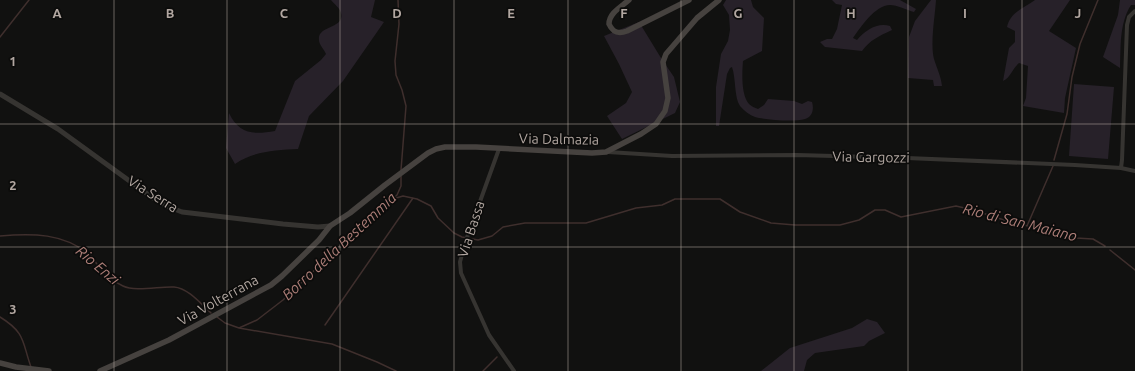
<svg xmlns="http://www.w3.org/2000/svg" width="1135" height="371" font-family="Ubuntu,sans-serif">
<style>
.green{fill:#272129}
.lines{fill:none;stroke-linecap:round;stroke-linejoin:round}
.stream{stroke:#3f2f2d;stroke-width:1.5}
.minor{stroke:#363431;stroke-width:4}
.tertiary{stroke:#363431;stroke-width:5}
.secondary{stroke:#46423f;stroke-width:5.5}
.grid{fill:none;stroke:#b2a7a1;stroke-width:1;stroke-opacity:0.55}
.labels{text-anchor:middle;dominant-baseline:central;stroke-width:3.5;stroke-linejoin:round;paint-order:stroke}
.street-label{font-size:14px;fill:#b2a7a1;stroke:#0c0c0b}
.water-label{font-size:15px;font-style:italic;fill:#ad7e78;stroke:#0c0c0b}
.grid-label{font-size:13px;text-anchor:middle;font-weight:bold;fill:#b2a7a1;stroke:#0c0c0b;stroke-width:3.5;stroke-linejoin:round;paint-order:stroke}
</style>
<rect width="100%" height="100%" fill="#111110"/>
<path class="green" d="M331 0H375L371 17 384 22 343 81 309 116 298 149C276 150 254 151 235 164L226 148 229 113C239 134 253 135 275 131L295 81 321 60 326 54C324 49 319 45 319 40 317 25 345 29 341 13 340 8 334 4 331 0Z
M726 0H751L753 7 764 18 762 51 743 61C742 73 741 95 749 104 751 106 755 108 758 109L764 105 768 99 794 101 802 104 808 101 812 102C814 108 813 117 805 119 794 122 766 120 755 117 750 115 744 111 740 106 734 97 736 78 732 67L730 68 727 74 719 126H716V87L721 54 728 41 730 30 729 15 723 5Z
M832 0H900L916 9 914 12C907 10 897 5 890 5 875 5 860 28 853 38L857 40C865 30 878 22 890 26L892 30C879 36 870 40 862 51L825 47 820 42 827 39H832L837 29 842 5 836 4Z
M931 0H936C935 16 930 44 934 59 937 69 941 76 942 86H934L933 80 908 78 909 37 915 21Z
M1035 0H1070L1049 31 1076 48 1065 98 1064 113 1023 106 1026 98 1028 66 1019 63C1012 69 1011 77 1003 81L1009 48 1015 42V31L1007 27C1010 12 1024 8 1035 0Z
M1120 0H1135V5H1131C1119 24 1121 47 1120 68L1103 57 1118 15Z
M639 22 661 58 674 77 680 102 675 113 622 139 607 116 626 103 632 92 619 64 604 36Z
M1074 84 1114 87 1108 159 1069 156Z
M867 319 877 322 885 333 869 341 864 346 815 353 807 360 804 371H761L790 348 852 328Z"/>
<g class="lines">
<path class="stream" d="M398 0 399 24 395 61 396 75 402 90 406 106 401 170
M0 37 29 0
M1054 160 1067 114 1072 77 1080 44 1098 0
M393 199 403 196 417 199 431 206 438 218 454 233 462 237 478 240 492 236 503 227 525 223H586L636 208 662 205 675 199H720L740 212 771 223 795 225H840L859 220 875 210H885L901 217 956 206 973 210 1004 220 1076 238 1093 239 1105 246
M1027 226 1053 166
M0 236C31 233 65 233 90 255 93 258 96 263 99 267 105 274 114 282 123 286 135 292 161 286 174 287 188 288 201 304 211 313
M1110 250 1135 270
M0 317C26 333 22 342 31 367
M217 317 225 323 239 328 332 344 377 362 396 371
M325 325 413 198
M239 328 257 320 283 300 341 245 397 195 401 186V176
M483 371 497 357"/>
<path class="minor" d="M499 149 465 243 460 262 461 273 489 335 514 371
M608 152 672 156 797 155 907 158 1075 165 1121 168 1135 171
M1121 168 1122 160 1127 25 1129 17 1135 11"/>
<path class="tertiary" d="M0 94 58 129 153 198 169 207 182 212 283 224 318 227 330 226"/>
<path class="secondary" d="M629 0C621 7 609 13 609 24 613 33 619 34 627 31L689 0
M0 363 16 367 49 371
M100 371 169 340 271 285 282 276 319 240 330 226 350 213 385 185 428 153 436 149 445 147H476L592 153 606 152 641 134 656 124 665 111 668 98 663 62 666 54 697 18 719 0"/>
</g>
<path class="grid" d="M114 0V371M227 0V371M340 0V371M454 0V371M568 0V371M681 0V371M794 0V371M908 0V371M1022 0V371M0 124H1135M0 247H1135"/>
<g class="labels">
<g class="street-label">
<text transform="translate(559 139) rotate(1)">Via Dalmazia</text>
<text transform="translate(871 157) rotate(1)">Via Gargozzi</text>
<text transform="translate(153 194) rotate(32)">Via Serra</text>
<text transform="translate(471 229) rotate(-72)">Via Bassa</text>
<text transform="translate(218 300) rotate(-29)">Via Volterrana</text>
</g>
<g class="water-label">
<text transform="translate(1020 222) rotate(14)">Rio di San Maiano</text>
<text transform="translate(339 246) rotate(-43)">Borro della Bestemmia</text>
<text transform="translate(98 265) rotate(40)">Rio Enzi</text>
</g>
</g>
<g class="grid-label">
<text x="57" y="18">A</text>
<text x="170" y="18">B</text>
<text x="284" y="18">C</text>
<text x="397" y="18">D</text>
<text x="511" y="18">E</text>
<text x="624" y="18">F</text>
<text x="738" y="18">G</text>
<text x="851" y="18">H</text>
<text x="965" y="18">I</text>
<text x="1078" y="18">J</text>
<text x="13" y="66">1</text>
<text x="13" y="190">2</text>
<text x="13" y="314">3</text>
</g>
</svg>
